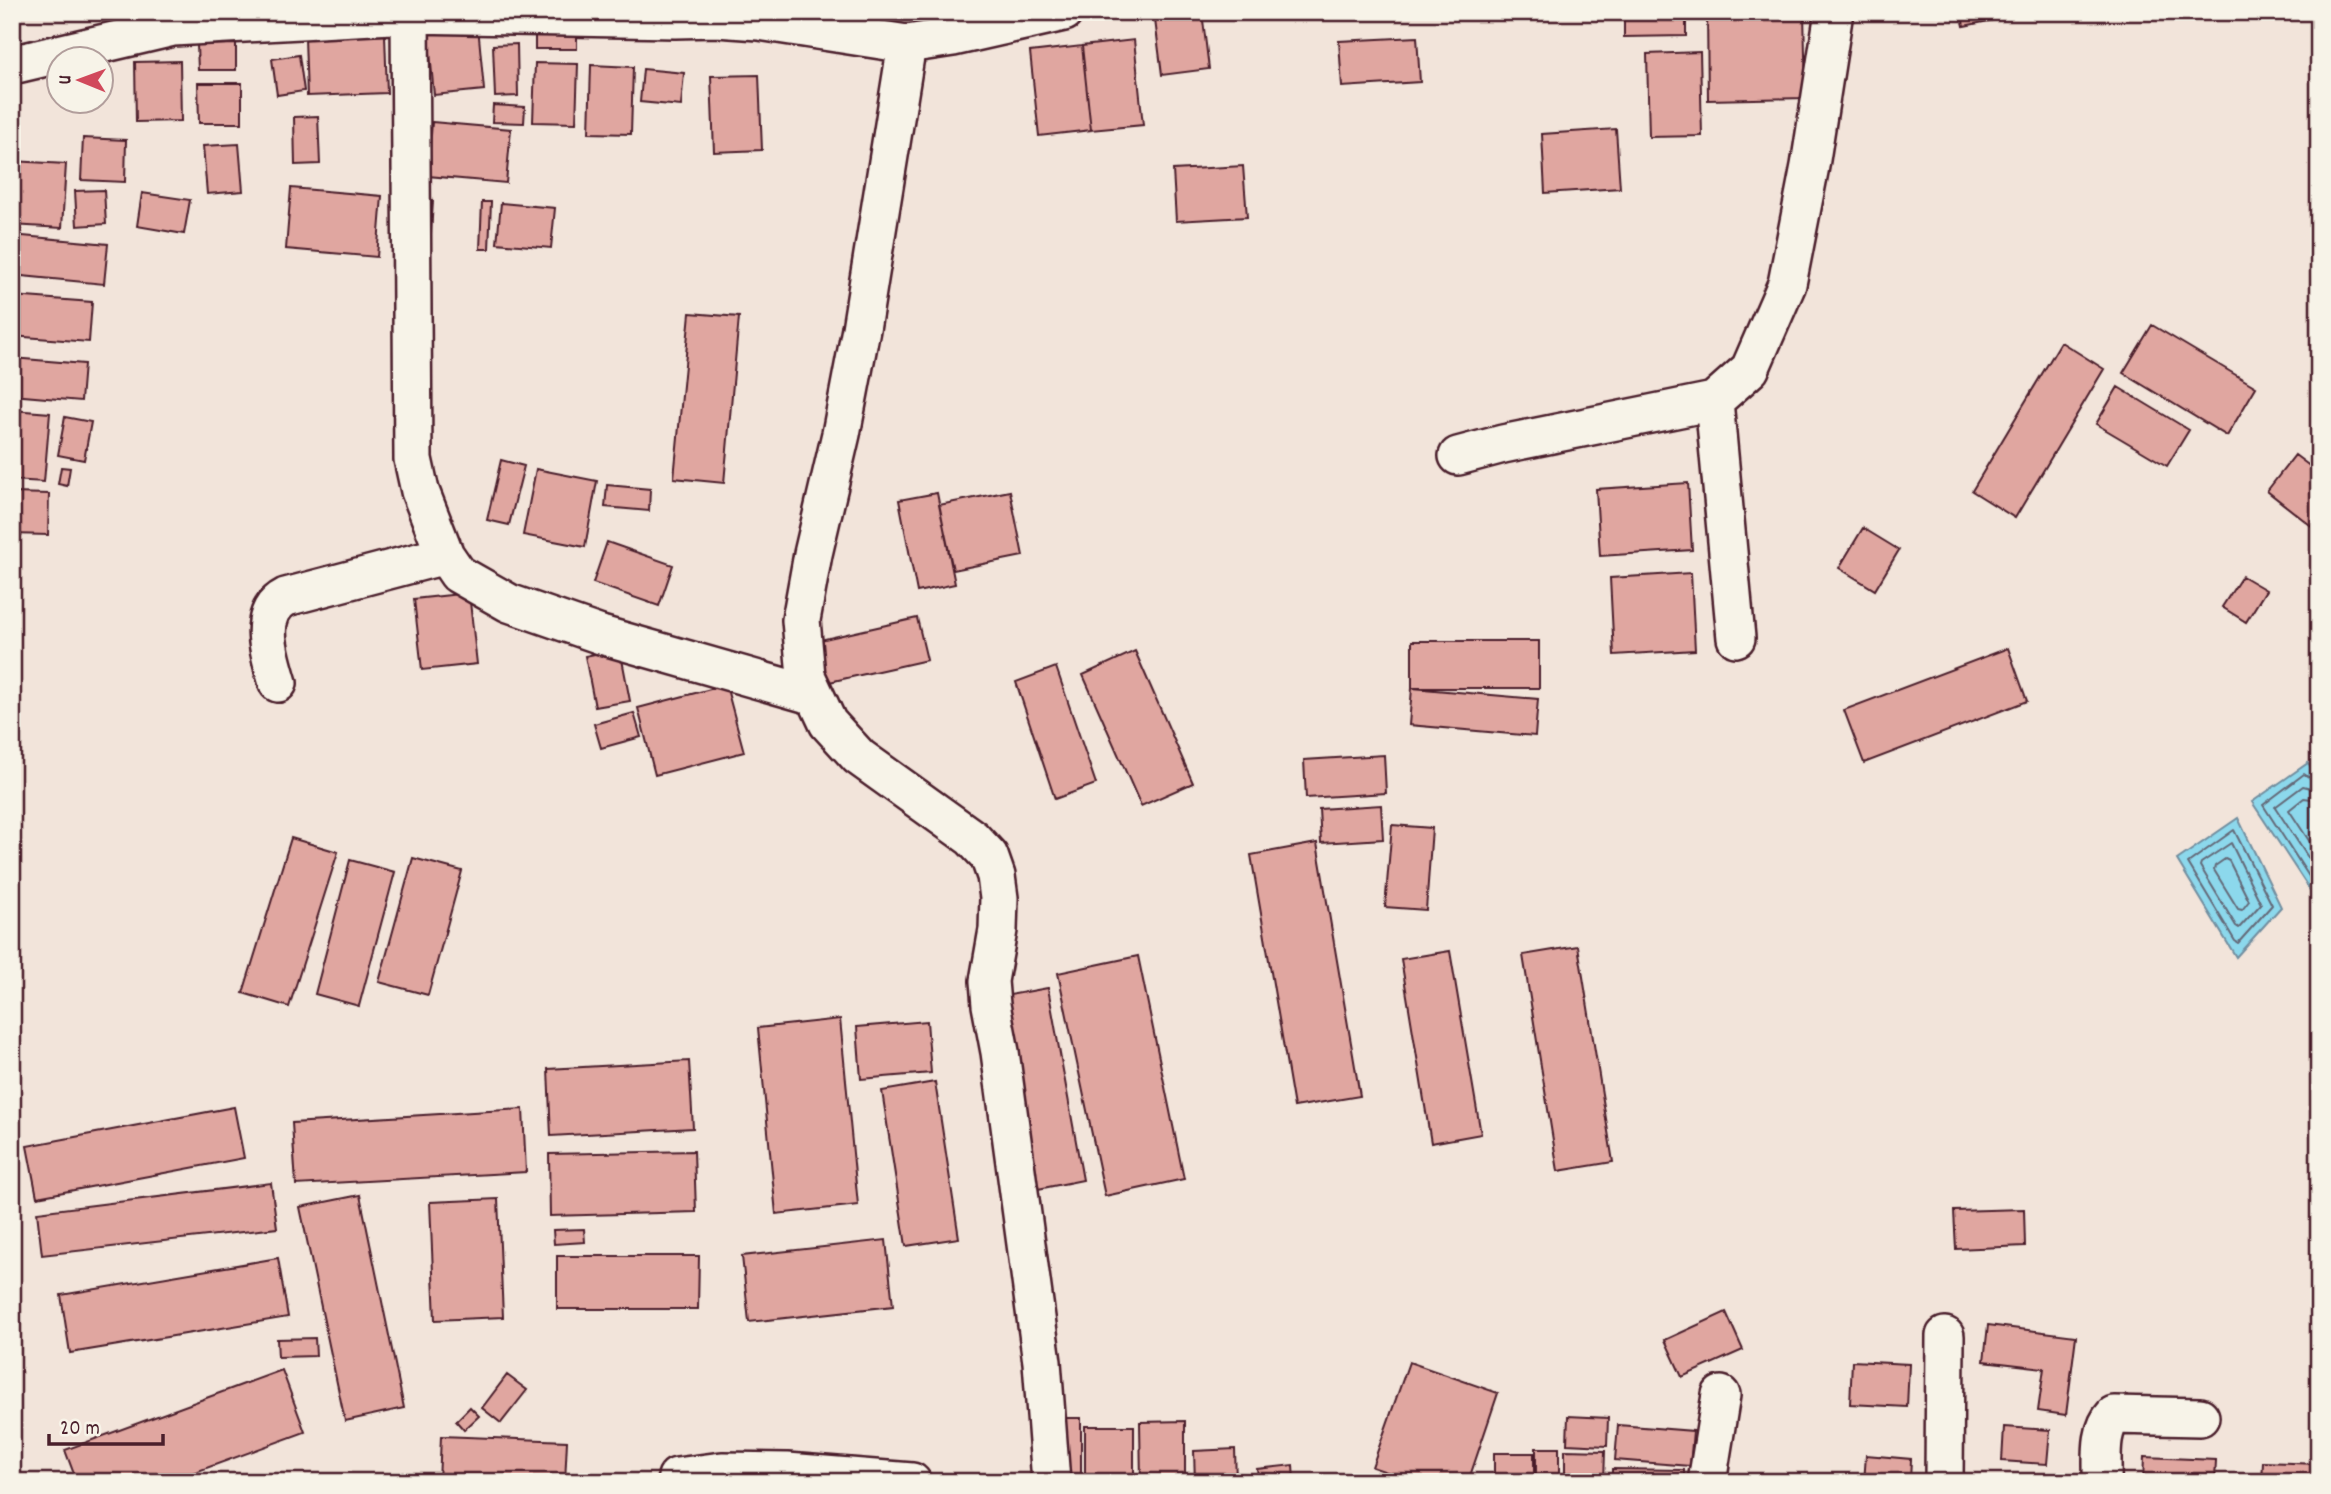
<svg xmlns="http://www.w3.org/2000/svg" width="2331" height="1494" font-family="Dekko,sans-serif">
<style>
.water{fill:#8cd8ec;stroke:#728e9f;stroke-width:2}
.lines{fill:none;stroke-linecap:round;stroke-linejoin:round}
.shore{stroke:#646978;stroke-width:2}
.building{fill:#e0a6a0;stroke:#4a1f2b;stroke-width:2}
.street-casing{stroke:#4a1f2b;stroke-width:42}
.street{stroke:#f7f3e8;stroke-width:37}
</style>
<rect width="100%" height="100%" fill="#f2e4da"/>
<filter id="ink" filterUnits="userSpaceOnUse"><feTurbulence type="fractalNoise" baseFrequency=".0143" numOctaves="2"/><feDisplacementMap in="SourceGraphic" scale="14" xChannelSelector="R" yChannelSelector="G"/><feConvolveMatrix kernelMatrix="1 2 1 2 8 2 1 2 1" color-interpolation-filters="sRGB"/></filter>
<g filter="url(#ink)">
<path class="water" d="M2308 763 2319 778V884L2310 890 2252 802Z
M2238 818 2281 907 2236 957 2177 860Z"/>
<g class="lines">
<path class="shore" d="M2319 781 2313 780 2304 774 2263 805 2310 878 2319 879
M2319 790 2303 786 2275 807 2315 868 2319 870
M2319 800 2304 798 2289 810 2319 856
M2234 830 2272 905 2238 943 2235 941 2188 863Z
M2231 843 2261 904 2239 928 2236 926 2200 866 2201 863Z
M2225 859 2229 861 2249 901 2242 910 2238 909 2214 870 2215 866Z"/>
</g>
<path class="building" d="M825 12H873V13L825 16Z
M1154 12H1202L1209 69 1162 75Z
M1624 12H1686V36L1624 37Z
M1804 12 1806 98 1708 100 1707 13Z
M1961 12H2007L2008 17 1964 26Z
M478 26 484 90 434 95 428 31Z
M535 27H577V49H535Z
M385 35 387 93 307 96 305 38Z
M1417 37 1420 82 1342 87 1339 41Z
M1134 40 1143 125 1091 130 1082 46Z
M236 44V70H198L197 45Z
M517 44 518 96 495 97 493 45Z
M1082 46 1091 130 1039 136 1030 52Z
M1700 52 1702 136 1649 137 1647 54Z
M299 55 304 91 277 95 272 59Z
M180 61 181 121 136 122 135 62Z
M535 63 578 64 576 123 533 122Z
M591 65 633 67 631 134 589 133Z
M643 69 684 73 681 106 640 102Z
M759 75 762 150 714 152 711 76Z
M198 83H242V123H199Z
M493 105 525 107 524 123 492 122Z
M318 116 320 164 295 165 294 117Z
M432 122 511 129 506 183 428 176Z
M1616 129 1620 188 1545 193 1542 134Z
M83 138 126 140 125 182 81 180Z
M239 144 243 191 207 194 203 146Z
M12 161 66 164 62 228 12 225Z
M1243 166 1247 217 1176 221 1173 170Z
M291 188 382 196 377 257 286 249Z
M104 190 106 224 77 226 75 191Z
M142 193 190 200 184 234 137 226Z
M423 201H433L430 251H420Z
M482 202H491L489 249H480Z
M501 203 555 208 551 248 497 243Z
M12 235 108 244 104 284 12 275Z
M12 296 92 302 89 342 12 336Z
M690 313 739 317 724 483 674 478Z
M2152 325 2256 387 2227 436 2123 373Z
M2061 342 2104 369 2015 518 1972 491Z
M12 358 84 364 81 401 12 395Z
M2118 387 2189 430 2167 466 2096 424Z
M12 410 50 413 44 482 12 480Z
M65 417 91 422 84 460 58 455Z
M2295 455 2319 473V532L2267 491Z
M501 460 524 466 509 525 487 520Z
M61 467 70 468 67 486 58 484Z
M536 469 597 481 585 547 523 535Z
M1688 483 1692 550 1600 556 1596 489Z
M607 485 650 489 649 511 605 507Z
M1010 491 1023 556 953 570 939 505Z
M12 493 49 494 48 535 12 534Z
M937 493 955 584 917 592 899 500Z
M1863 528 1899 550 1875 590 1839 568Z
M607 542 673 565 659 606 593 583Z
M1691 573 1695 650 1614 655 1610 578Z
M2242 576 2266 590 2246 622 2222 607Z
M469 593 477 664 422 670 414 599Z
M917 618 927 660 816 685 807 643Z
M1412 641H1539V688H1412Z
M2008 648 2027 701 1864 763 1844 710Z
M620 649 630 701 595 707 585 656Z
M1135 651 1193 783 1141 806 1083 675Z
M1056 667 1096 784 1055 799 1016 682Z
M726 685 744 752 655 775 638 708Z
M1412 688 1538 699 1535 736 1409 725Z
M634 713 641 737 601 748 594 724Z
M1384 755 1386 793 1306 798 1304 760Z
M1381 805 1383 839 1321 843 1319 809Z
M1392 825 1432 828 1426 910 1385 907Z
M291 838 338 852 289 1007 243 993Z
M1317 843 1360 1096 1294 1107 1251 855Z
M413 858 462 871 428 995 379 982Z
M350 860 395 872 359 1006 315 994Z
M1578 946 1613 1162 1558 1171 1523 955Z
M1450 951 1481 1134 1431 1143 1401 959Z
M1138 956 1184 1179 1105 1196 1058 973Z
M1048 988 1083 1180 1033 1190 999 997Z
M840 1019 858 1205 776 1214 758 1028Z
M927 1021 931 1073 861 1079 857 1027Z
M689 1061 693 1128 551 1136 548 1069Z
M935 1082 959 1238 906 1246 882 1091Z
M234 1107 244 1158 37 1197 27 1146Z
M523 1109 526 1172 296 1185 292 1123Z
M694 1151 696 1212 550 1216 549 1154Z
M271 1183 277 1228 42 1255 37 1212Z
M360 1195 404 1408 345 1421 300 1207Z
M498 1199 503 1317 435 1320 430 1202Z
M2024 1209 2025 1246 1956 1249 1954 1211Z
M584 1229 585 1242 554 1244 553 1230Z
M886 1240 893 1306 749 1322 742 1256Z
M557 1256H699L698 1309H557Z
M278 1258 288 1317 70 1353 61 1295Z
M1726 1312 1743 1350 1682 1377 1665 1340Z
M1988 1325 2076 1336 2066 1415 2038 1411 2044 1368 1984 1361Z
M315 1338 316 1356 278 1357 277 1339Z
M1852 1361 1909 1364 1907 1407 1850 1404Z
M1409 1362 1498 1393 1468 1482H1416L1372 1467Z
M282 1370 305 1432 168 1482H77L65 1450Z
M507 1375 527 1390 501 1423 482 1408Z
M470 1407 479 1416 464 1430 456 1421Z
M1568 1416 1608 1418 1607 1446 1567 1444Z
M1056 1418H1081V1482H1055Z
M1185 1421V1482H1141L1140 1422Z
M1618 1425 1693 1431 1690 1466 1615 1460Z
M1085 1426H1134V1482H1085Z
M2004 1427 2050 1430 2047 1464 2002 1461Z
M441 1436 567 1441 565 1482H439Z
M1536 1448H1559V1482H1536Z
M1235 1449 1236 1482H1195L1194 1451Z
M1565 1450 1605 1451 1604 1482H1565Z
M1494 1453H1534V1482H1494Z
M1866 1455 1911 1459 1910 1482H1864Z
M2144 1457 2216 1460 2215 1482H2143Z
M2263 1462 2319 1464V1482H2262Z
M1293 1465 1294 1482H1259L1257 1469Z
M1612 1469 1684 1470V1482H1612Z"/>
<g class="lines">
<defs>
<path id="street" d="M410 14 413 459 420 491 445 555 458 574 509 603 601 635 815 696
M907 44 861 329 841 434 813 554 801 620 806 676 828 723 859 757 972 838 989 856 996 876 999 898 998 930 989 981 991 1005 1000 1052 1042 1362 1051 1482
M12 65 173 27 410 14 675 19 717 18 759 21 907 44 953 37 1064 12
M1714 401 1736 638
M1458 456 1503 444 1714 401 1750 369 1787 284 1810 166 1834 12
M278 683C270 656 255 613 286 597L445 555
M677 1477 722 1471 787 1472 912 1482
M1707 1482 1721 1395
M1944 1482 1945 1336
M2102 1482C2103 1460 2098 1432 2114 1415L2200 1417"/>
</defs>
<use href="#street" class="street-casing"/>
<use href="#street" class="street"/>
</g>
</g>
<rect width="2331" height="1494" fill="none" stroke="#f7f3e8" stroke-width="42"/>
<rect x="21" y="21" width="2289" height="1452" fill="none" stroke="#4a1f2b" stroke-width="2.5" filter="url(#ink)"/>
<g transform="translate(80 80) rotate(271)"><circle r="33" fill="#f7f3e8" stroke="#b29e9c" stroke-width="2"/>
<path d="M0-5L12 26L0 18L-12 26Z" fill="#d1495b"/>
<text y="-10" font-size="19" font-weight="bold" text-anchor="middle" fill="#4a1f2b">U</text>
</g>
<path d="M49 1434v10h114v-10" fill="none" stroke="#4a1f2b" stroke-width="3.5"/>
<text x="60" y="1434" font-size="21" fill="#4a1f2b" stroke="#f7f3e8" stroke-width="5" paint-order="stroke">20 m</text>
</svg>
